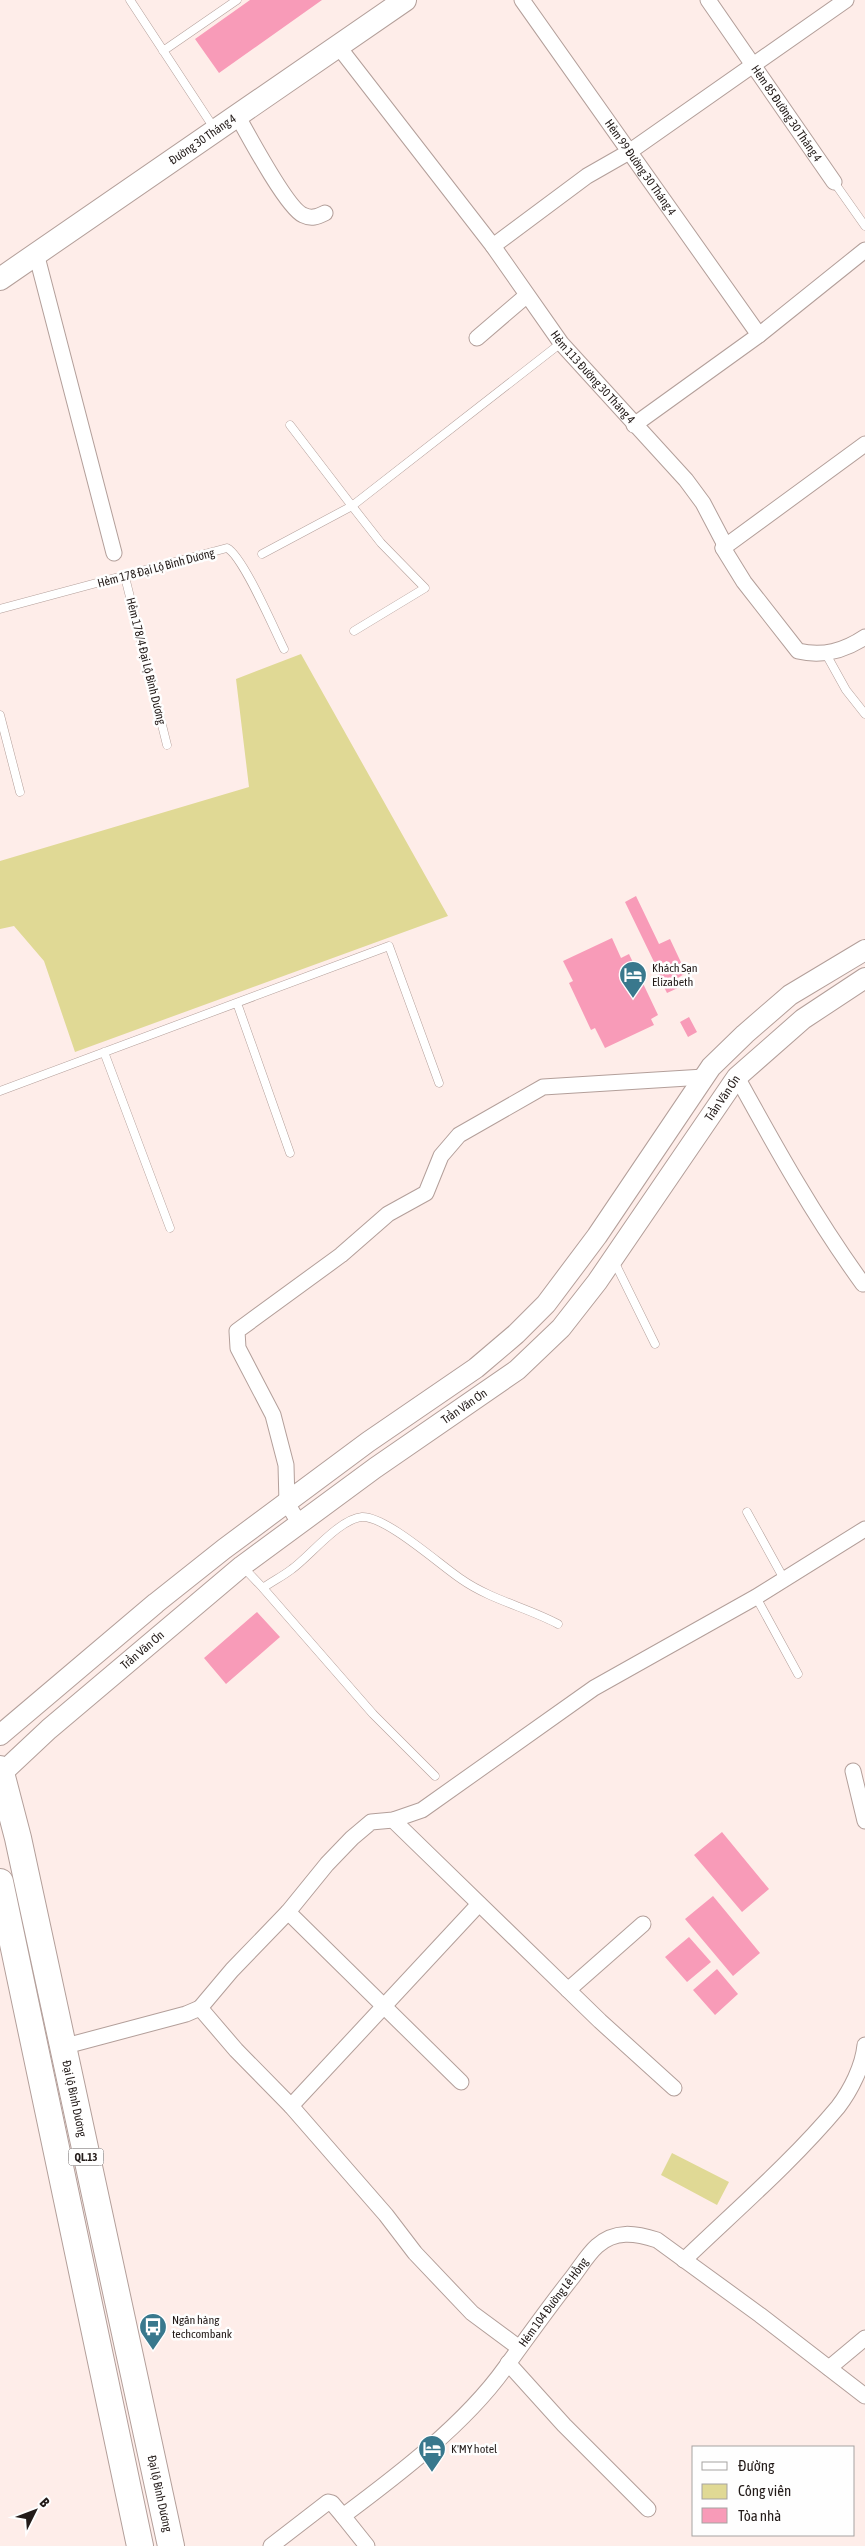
<svg xmlns="http://www.w3.org/2000/svg" width="865" height="2546" font-family="'Asap Condensed',sans-serif">
<style>
.green{fill:#e0d995}
.building{fill:#f89bb8}
.lines{fill:none;stroke-linecap:round;stroke-linejoin:round}
.service-casing{stroke:#b39f9a;stroke-width:9}
.minor-casing{stroke:#b39f9a;stroke-width:17}
.tertiary-casing{stroke:#b39f9a;stroke-width:22}
.secondary-casing{stroke:#b39f9a;stroke-width:24}
.trunk-casing{stroke:#b39f9a;stroke-width:28}
.service{stroke:#fff;stroke-width:8}
.minor{stroke:#fff;stroke-width:15}
.tertiary{stroke:#fff;stroke-width:20}
.secondary{stroke:#fff;stroke-width:22}
.trunk{stroke:#fff;stroke-width:26}
.labels{text-anchor:middle;dominant-baseline:central;stroke-width:5;stroke-linejoin:round;paint-order:stroke}
.shield{fill:#fefefe;stroke:#655f5e;stroke-width:1}
.shield-label{font-size:11px;font-weight:bold;fill:#231b19}
.street-label{font-size:12px;fill:#231b19;stroke:#fefefe}
.poi-label{font-size:12px;fill:#231b19;stroke:#fefefe;text-anchor:start}
</style>
<rect width="100%" height="100%" fill="#feede9"/>
<path class="green" d="M301 654 448 916 75 1052 44 961 14 926 0 929V861L249 787 236 679Z
M672 2153 729 2182 717 2205 661 2175Z"/>
<path class="building" d="M250 0H322L219 73 195 39Z
M636 896 659 944 670 939 686 973 676 979 680 987 667 993 656 971 669 965 667 961 656 966 625 902Z
M612 938 621 958 629 954 658 1015 651 1019 654 1025 605 1048 595 1028 591 1030 569 983 573 981 563 961Z
M689 1017 697 1032 688 1037 680 1022Z
M257 1612 280 1637 226 1684 204 1658Z
M722 1832 769 1889 742 1912 694 1855Z
M713 1896 760 1953 733 1976 685 1919Z
M689 1937 711 1962 687 1982 665 1957Z
M717 1969 738 1994 715 2015 693 1990Z"/>
<g class="lines">
<defs>
<path id="service" d="M130 0 214 128
M163 51 237 0
M834 182 865 226
M290 425 352 506 561 343
M262 554 352 506 381 543 425 588 354 631
M125 577 167 745
M0 609 227 548C243 556 274 629 284 649
M826 654 846 690 865 714
M0 715 20 792
M237 1003 290 1153
M104 1052 170 1228
M0 1091 389 946 439 1083
M614 1261 655 1344
M747 1512 784 1579
M243 1567 263 1588C273 1581 283 1576 292 1569 310 1556 339 1519 362 1517 386 1516 440 1565 461 1579 491 1600 526 1607 558 1624
M263 1588 373 1714 435 1776
M756 1597 798 1674"/>
<g id="minor">
<path id="s1" d="M522 0 759 335"/>
<path id="s2" d="M708 0 834 182"/>
<path id="s3" d="M338 46 493 246 561 343 686 480 703 503 724 543 723 548 744 582 798 651C823 657 844 651 865 637"/>
<path d="M237 115C247 133 287 208 303 215 311 219 317 217 325 213"/>
<path d="M493 246 587 176 629 152 846 0"/>
<path d="M36 253 114 553"/>
<path d="M477 338 526 296"/>
<path d="M634 425 759 335 865 250"/>
<path d="M723 548 865 444"/>
<path d="M737 1077C776 1148 815 1218 863 1284"/>
<path d="M299 1523 287 1503 286 1465 273 1415 238 1348 237 1331 341 1255 388 1214 426 1193 441 1156 459 1135 543 1087 704 1077"/>
<path d="M853 1771 865 1821"/>
<path d="M393 1820 600 2021 674 2088"/>
<path d="M288 1912 461 2082"/>
<path d="M568 1990 643 1924"/>
<path d="M200 2008 232 1970 288 1912 327 1864 352 1838 371 1822 393 1820 422 1810 594 1688 756 1597 865 1529"/>
<path d="M62 2047 186 2014 200 2008 236 2050 291 2106 386 2215 415 2253 472 2313 518 2347"/>
<path d="M291 2106 479 1904"/>
<path d="M684 2260C736 2210 792 2162 838 2107 851 2090 863 2066 865 2045"/>
<path d="M508 2363 564 2425 648 2509"/>
<path d="M829 2368 865 2338"/>
<path d="M343 2516 367 2546"/>
<path id="s4" d="M271 2546 328 2502 332 2503 343 2516C398 2475 465 2424 505 2368 527 2338 548 2308 571 2279 579 2269 587 2255 597 2246 615 2230 635 2233 657 2240L760 2315 865 2396"/>
</g>
<g id="tertiary">
<path d="M0 1735 156 1603 224 1549 368 1442 476 1368 516 1334 546 1304 597 1236 711 1067 745 1034 790 995 865 950"/>
<path id="s5" d="M1 1774 49 1729 242 1566 375 1468 517 1370 561 1328 597 1282 737 1077 803 1019 865 978"/>
</g>
<g id="secondary">
<path id="s6" d="M0 279 405 0"/>
</g>
<g id="trunk">
<path id="s7" d="M0 1769 18 1838 171 2546"/>
<path d="M0 1882 140 2546"/>
</g>
</defs>
<use href="#service" class="service-casing"/>
<use href="#minor" class="minor-casing"/>
<use href="#tertiary" class="tertiary-casing"/>
<use href="#secondary" class="secondary-casing"/>
<use href="#trunk" class="trunk-casing"/>
<use href="#service" class="service"/>
<use href="#minor" class="minor"/>
<use href="#tertiary" class="tertiary"/>
<use href="#secondary" class="secondary"/>
<use href="#trunk" class="trunk"/>
</g>
<defs>
<symbol id="hotel-pin" viewBox="-11 -11 22 30"><path d="M0 17L-7.5 6A9.5 9.5 0 1 1 7.5 6Z" fill="#39788d" stroke="#fefefe"/><path d="M-6-4.5h1.5V1H6V5H4.5V3h-9V5H-6ZM-4 0a1.8 1.8 0 1 1 3.6 0ZM.5 0V-2.5h3Q6-2.5 6 0Z" fill="#fff"/></symbol>
<symbol id="bus-pin" viewBox="-11 -11 22 30"><path d="M0 17L-7.5 6A9.5 9.5 0 1 1 7.5 6Z" fill="#39788d" stroke="#fefefe"/><path d="M-5-6H5V4H4V6H2V4H-2V6H-4V4H-5ZM-3.5-4V0h7V-4ZM-3.5 1.2v1.5H-2V1.2ZM2 1.2v1.5H3.5V1.2Z" fill="#fff"/></symbol>
</defs>
<g fill-rule="evenodd">
<use href="#hotel-pin" x="617" y="959" width="32" height="43"/>
<use href="#bus-pin" x="137" y="2311" width="32" height="43"/>
<use href="#hotel-pin" x="416" y="2433" width="32" height="43"/>
</g>
<g class="labels">
<rect class="shield" x="68.5" y="2148.5" width="35" height="17" rx="4"/>
<g class="shield-label">
<text x="86" y="2157">QL.13</text>
</g>
<g class="street-label">
<text stroke="none"><textPath href="#s2" startOffset="138">Hẻm 85 Đường 30 Tháng 4</textPath></text>
<text stroke="none"><textPath href="#s6" startOffset="246">Đường 30 Tháng 4</textPath></text>
<text stroke="none"><textPath href="#s1" startOffset="205">Hẻm 99 Đường 30 Tháng 4</textPath></text>
<text stroke="none"><textPath href="#s3" startOffset="418">Hẻm 113 Đường 30 Tháng 4</textPath></text>
<text transform="translate(156 568) rotate(-15)">Hẻm 178 Đại Lộ Bình Dương</text>
<text transform="translate(146 661) rotate(76)">Hẻm 178/4 Đại Lộ Bình Dương</text>
<text stroke="none"><textPath href="#s5" startOffset="998">Trần Văn Ơn</textPath></text>
<text stroke="none"><textPath href="#s5" startOffset="592">Trần Văn Ơn</textPath></text>
<text stroke="none"><textPath href="#s5" startOffset="188">Trần Văn Ơn</textPath></text>
<text stroke="none"><textPath href="#s7" startOffset="338">Đại lộ Bình Dương</textPath></text>
<text stroke="none"><textPath href="#s4" startOffset="395">Hẻm 104 Đường Lê Hồng</textPath></text>
<text stroke="none"><textPath href="#s7" startOffset="742">Đại lộ Bình Dương</textPath></text>
</g>
<g class="poi-label">
<text x="652" y="968">Khách Sạn<tspan x="652" dy="14">Elizabeth</tspan></text>
<text x="172" y="2320">Ngân hàng<tspan x="172" dy="14">techcombank</tspan></text>
<text x="451" y="2449">K'MY hotel</text>
</g>
</g>
<rect x="692" y="2446" width="162" height="90" fill="#fefefe" stroke="#a6a3a2"/>
<rect x="702" y="2462" width="25" height="8" fill="#ffffff" stroke="#a6a3a2"/>
<text x="738" y="2471" font-size="15" fill="#231b19">Đường</text>
<rect x="702" y="2484" width="25" height="15" fill="#e0d995" stroke="#a6a3a2"/>
<text x="738" y="2496" font-size="15" fill="#231b19">Công viên</text>
<rect x="702" y="2508" width="25" height="15" fill="#f89bb8" stroke="#a6a3a2"/>
<text x="738" y="2521" font-size="15" fill="#231b19">Tòa nhà</text>
<g transform="translate(35 2511) rotate(48)" stroke="#fefefe" stroke-width="4" paint-order="stroke">
<path d="M0-4L9 19L0 12L-9 19Z" fill="#231b19"/>
<text y="-8" font-size="14" font-weight="bold" text-anchor="middle" fill="#231b19">B</text>
</g>
</svg>
